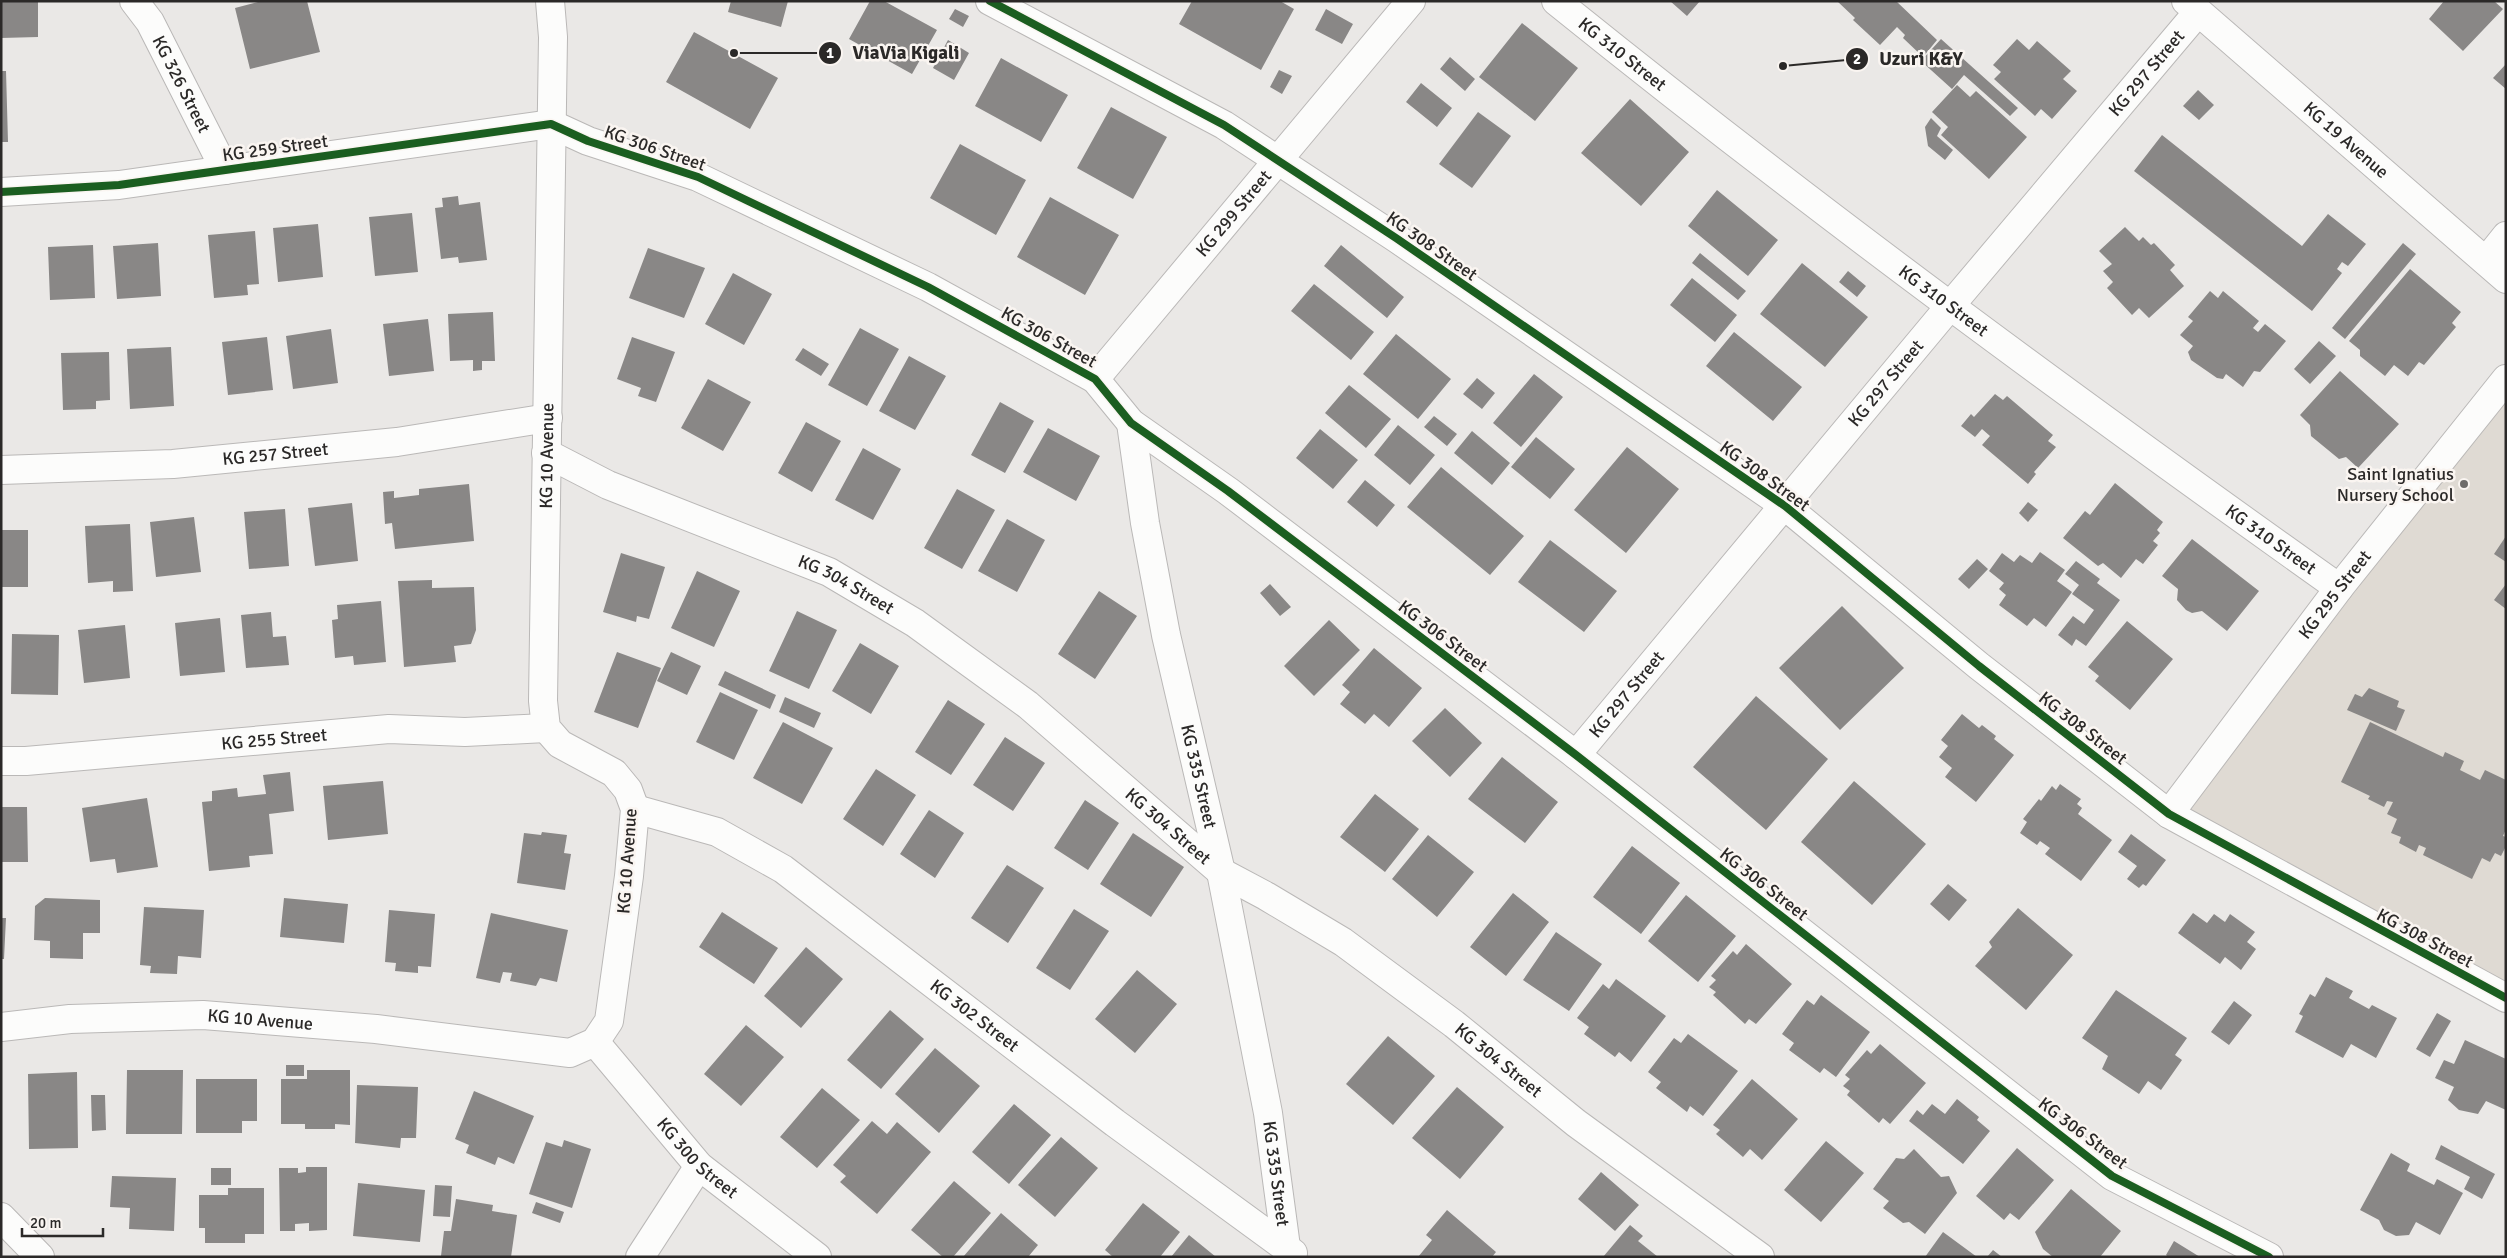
<svg xmlns="http://www.w3.org/2000/svg" width="2507" height="1258" font-family="Signika,sans-serif">
<style>
.built{fill:#dfdad3}
.building{fill:#898786}
.lines{fill:none;stroke-linecap:round;stroke-linejoin:round}
.street-casing{stroke:#bab8b7;stroke-width:30}
.secondary-casing{stroke:#bab8b7;stroke-width:30}
.street{stroke:#fcfcfb;stroke-width:28}
.secondary{stroke:#fcfcfb;stroke-width:28}
.cycleway-casing{stroke:#faf5f1;stroke-width:11}
.cycleway{stroke:#1b5e20;stroke-width:8}
.poi-dot{fill:#6e6c6a;stroke:#faf5f1;stroke-width:2}
.labels{text-anchor:middle;dominant-baseline:central;stroke-width:5;stroke-linejoin:round;paint-order:stroke}
.street-label{font-size:18px;fill:#2b2928;stroke:#faf5f1}
.poi-label{font-size:18px;fill:#2b2928;stroke:#faf5f1;text-anchor:end}
.leader{fill:none;stroke:#2b2928;stroke-width:2}
.callout-dot{fill:#2b2928;stroke:#faf5f1;stroke-width:2}
.mark-label{font-size:15px;text-anchor:middle;font-weight:bold;fill:#fff}
.callout-label{font-size:19px;text-anchor:middle;font-weight:bold;fill:#2b2928;stroke:#faf5f1;stroke-width:5;stroke-linejoin:round;paint-order:stroke}
</style>
<rect width="100%" height="100%" fill="#eae8e6"/>
<path class="built" d="M2506 380V996L2169 814Z"/>
<path class="building" d="M1 1H38V37L1 38Z
M262 1H307L320 52 250 69 235 8Z
M731 1H788L781 27 728 12Z
M870 1H884L937 30 912 74 849 39Z
M1192 1H1280L1294 9 1261 70 1179 24Z
M1670 1H1700L1687 16Z
M1837 1H1896L1937 40 1923 57 1903 38 1905 35 1897 27 1880 45 1853 20 1855 18Z
M2444 1H2494L2503 9 2463 51 2429 19Z
M955 9 969 16 963 27 949 19Z
M1326 9 1353 24 1342 44 1315 30Z
M1522 23 1578 68 1535 121 1479 77Z
M694 32 778 78 750 129 666 82Z
M1941 39 2018 108 2010 116 1964 75 1952 89 1921 61Z
M2017 39 2029 50 2037 41 2071 71 2063 79 2077 91 2052 119 2041 109 2035 116 1994 79 2001 72 1993 65Z
M948 40 969 53 954 80 933 68Z
M1450 57 1475 79 1465 91 1440 69Z
M1001 58 1068 95 1041 142 975 106Z
M2506 64V89L2493 78Z
M1279 70 1292 76 1282 94 1270 87Z
M1 71H6L8 142H1Z
M1421 83 1452 108 1437 127 1406 102Z
M1957 85 1970 97 1976 91 2027 137 1989 179 1941 135 1948 127 1932 112Z
M2198 90 2214 105 2199 120 2183 106Z
M1630 99 1689 152 1641 206 1581 153Z
M1111 107 1167 137 1133 199 1077 168Z
M1478 112 1511 136 1472 188 1439 164Z
M1931 118 1941 128 1937 136 1953 150 1945 160 1928 146 1925 127Z
M2162 135 2302 246 2328 214 2366 244 2348 266 2342 262 2337 269 2342 273 2312 311 2134 171Z
M960 144 1026 180 996 235 930 198Z
M1717 190 1778 240 1748 276 1688 226Z
M458 196 459 205 480 202 487 260 459 263 458 257 441 259 435 208 443 207 442 198Z
M1050 197 1119 235 1085 295 1017 257Z
M412 213 418 272 375 276 369 217Z
M318 224 323 277 278 282 273 228Z
M2125 227 2139 241 2143 237 2151 245 2154 243 2175 265 2170 270 2184 286 2149 318 2139 308 2132 315 2107 288 2113 282 2103 271 2112 264 2099 251Z
M255 231 259 284 247 285 248 295 214 298 208 235Z
M158 243 161 296 117 299 113 246Z
M2403 243 2416 254 2345 339 2332 328Z
M93 245 95 298 50 300 48 247Z
M1341 245 1404 297 1387 318 1324 266Z
M648 248 705 268 684 318 629 298Z
M1700 253 1746 291 1738 300 1692 263Z
M1802 263 1868 317 1825 367 1760 314Z
M2410 269 2461 312 2452 323 2456 327 2424 365 2419 362 2408 376 2394 365 2385 376 2360 356V350L2349 341Z
M1848 271 1866 286 1857 297 1839 282Z
M733 273 772 294 744 345 705 324Z
M1692 278 1737 315 1715 342 1670 305Z
M1314 284 1374 332 1351 360 1291 311Z
M2210 291 2218 298 2223 291 2259 321 2253 328 2258 332 2265 324 2286 341 2260 372 2254 371 2243 387 2226 374 2223 379 2217 378 2191 360 2188 352 2193 346 2180 335 2193 321 2188 317Z
M493 312 495 361H482V370L473 371V360L450 361 448 314Z
M428 319 434 371 389 376 383 324Z
M860 328 899 349 867 406 828 385Z
M331 329 338 383 293 389 286 336Z
M1734 332 1802 387 1773 421 1706 366Z
M1396 334 1451 379 1418 419 1363 374Z
M267 337 273 390 228 395 222 342Z
M632 337 675 352 656 402 638 396 641 388 617 379Z
M2319 341 2336 356 2310 384 2294 369Z
M171 347 174 406 130 409 127 349Z
M803 348 829 364 821 376 795 360Z
M109 352 110 400 96 401V409L63 410 61 353Z
M909 356 946 376 915 430 879 411Z
M2340 371 2399 424 2358 468 2346 457 2339 459 2311 436 2310 425 2300 415Z
M1534 374 1563 397 1521 447 1493 423Z
M1477 378 1495 393 1482 409 1463 394Z
M708 379 751 402 723 451 681 428Z
M1349 385 1391 419 1366 448 1325 413Z
M1995 394 2003 400 2007 396 2053 435 2048 441 2056 447 2034 472 2036 474 2028 484 1982 445 1990 436 1982 429 1975 437 1961 426 1971 414 1974 417Z
M1000 402 1034 421 1005 473 971 455Z
M1434 416 1457 434 1447 446 1424 427Z
M806 422 841 441 812 492 778 473Z
M1398 425 1435 455 1410 485 1374 455Z
M1048 428 1100 456 1076 501 1023 472Z
M1320 429 1358 460 1333 489 1296 458Z
M1472 431 1510 463 1492 485 1454 453Z
M1536 437 1575 469 1550 499 1511 467Z
M1627 447 1679 489 1626 553 1574 510Z
M863 448 901 469 873 520 835 500Z
M1441 467 1524 536 1490 575 1407 507Z
M1365 480 1395 505 1377 527 1347 502Z
M2115 483 2163 522 2157 530 2160 533 2153 541 2158 545 2143 564 2136 559 2121 578 2103 563 2098 566 2063 538 2085 511 2090 515Z
M469 484 474 541 395 549 392 523 385 524 383 492 394 491V498L419 495V489Z
M957 489 995 510 962 569 924 548Z
M2028 502 2038 510 2028 522 2019 513Z
M352 503 358 561 315 566 308 508Z
M285 509 289 566 249 569 244 512Z
M194 517 201 572 156 577 150 522Z
M1007 519 1045 540 1017 592 978 571Z
M130 524 133 591 113 592V581L88 583 85 526Z
M1 530H28V587H1Z
M2506 536V562L2494 554Z
M2192 539 2259 591 2227 631 2202 611 2192 613 2186 610 2177 600 2178 589 2162 576Z
M1550 540 1617 591 1584 632 1518 582Z
M2040 552 2065 570 2057 581 2072 592 2046 627 2034 618 2027 626 1999 605 2006 595 1999 589 2004 583 1989 571 2002 553 2014 562 2020 555 2032 563Z
M621 553 665 567 649 619 637 616 636 622 603 612Z
M1977 559 1988 569 1969 589 1958 579Z
M2076 561 2100 579 2097 583 2120 600 2086 646 2076 639 2072 646 2058 635 2073 616 2084 624 2094 610 2072 594 2079 585 2065 574Z
M697 571 740 591 714 647 671 628Z
M432 580V588L474 587 476 630 471 644 454 646 456 662 404 667 398 581Z
M1270 584 1291 607 1280 616 1260 593Z
M2506 584V609L2494 600Z
M1099 591 1137 616 1095 679 1058 654Z
M381 601 386 662 354 665 353 656 335 658 332 620 338 619 337 605Z
M1842 606 1904 668 1840 730 1779 668Z
M797 611 837 630 809 689 769 671Z
M271 612 273 637 286 636 289 665 246 668 241 615Z
M220 618 225 672 180 676 175 623Z
M1329 620 1360 650 1314 696 1284 666Z
M2127 621 2173 659 2130 710 2095 681 2099 676 2088 667Z
M125 625 130 678 84 683 78 630Z
M12 634 59 635 58 695 11 694Z
M860 643 899 666 871 714 832 691Z
M1374 648 1422 688 1389 727 1374 714 1365 724 1340 704 1350 692 1342 685Z
M617 652 661 668 638 728 594 712Z
M671 652 701 666 687 695 657 681Z
M725 671 776 695 770 709 718 685Z
M2369 688 2399 701 2397 707 2405 710 2396 731 2347 710 2355 694 2362 697Z
M720 692 758 710 734 760 696 742Z
M1756 696 1828 759 1766 830 1693 767Z
M785 697 821 713 814 728 779 712Z
M948 700 985 724 951 775 915 752Z
M1445 708 1482 743 1450 777 1412 741Z
M1962 714 1979 728 1982 725 1996 736 1994 739 2014 755 1976 802 1945 777 1952 768 1939 757 1948 746 1941 740Z
M783 722 833 748 802 804 753 778Z
M2370 722 2443 757 2445 752 2464 761 2460 770 2480 780 2485 770 2506 780V829L2503 836 2506 837V846L2501 856 2495 853 2490 862 2482 858 2472 879 2423 855 2426 848 2419 845 2416 852 2399 843 2401 837 2391 833 2397 819 2387 814 2393 802 2387 801 2384 807 2368 799 2370 796 2341 782Z
M1005 737 1045 763 1013 811 973 785Z
M1502 757 1558 802 1525 843 1468 799Z
M876 769 916 795 883 846 843 819Z
M290 772 294 811 269 814 273 854 249 856 250 867 209 871 202 802 212 801V791L237 788 238 797 266 794 263 775Z
M383 781 388 834 328 840 323 786Z
M1854 781 1926 844 1872 905 1801 842Z
M2060 784 2081 799 2077 804 2082 808 2078 814 2112 840 2081 881 2045 854 2050 848 2040 841 2037 845 2020 833 2027 822 2023 819 2039 799 2041 801 2052 786 2056 790Z
M1375 794 1419 829 1385 872 1340 837Z
M147 798 158 867 117 873 115 859 90 862 82 808Z
M1085 800 1119 823 1088 870 1054 848Z
M1 807H27L28 862H1Z
M929 810 964 833 935 878 900 854Z
M542 832 567 835 564 853 571 854 565 890 517 883 524 833 541 835Z
M1133 833 1184 867 1151 917 1100 884Z
M2131 834 2166 860 2146 886 2143 884 2139 888 2127 879 2137 866 2118 852Z
M1428 835 1474 872 1437 917 1392 879Z
M1632 846 1680 883 1641 934 1593 897Z
M1007 865 1044 888 1008 943 971 918Z
M1948 884 1967 900 1949 921 1930 904Z
M1513 893 1549 922 1506 976 1470 947Z
M1686 895 1736 936 1698 982 1648 941Z
M45 898 100 900V933H83V959L50 958V941L34 940 35 906Z
M284 898 348 904 344 943 280 937Z
M144 907 204 910 201 958 178 956 177 974 150 973 151 966 140 965Z
M2018 908 2073 955 2026 1010 1975 966 1992 947 1989 942Z
M1074 909 1109 931 1070 990 1036 968Z
M389 910 435 914 431 967 418 966V973L395 971 396 963 385 962Z
M722 912 778 948 754 984 699 947Z
M491 913 568 930 557 982 540 978 536 986 510 981 512 973 503 972 500 983 476 978Z
M2193 913 2207 923 2214 914 2225 922 2230 914 2255 932 2247 942 2256 949 2241 970 2225 957 2220 964 2178 933Z
M1 918H6L4 959H1Z
M1556 932 1602 964 1569 1011 1523 980Z
M1746 944 1792 984 1756 1024 1749 1019 1745 1024 1713 995 1716 992 1709 987 1716 980 1711 976 1733 951 1737 955Z
M806 947 843 979 801 1028 764 996Z
M1137 970 1177 1004 1135 1053 1095 1019Z
M2326 977 2353 991 2349 998 2369 1009 2372 1005 2397 1018 2376 1058 2351 1044 2343 1058 2295 1032 2303 1016 2299 1014 2310 994 2315 997Z
M1616 979 1666 1016 1631 1062 1619 1052 1615 1057 1584 1034 1589 1027 1577 1018 1603 984 1609 989Z
M2116 990 2187 1038 2175 1055 2182 1060 2161 1090 2148 1081 2139 1094 2102 1069 2108 1056 2082 1038Z
M1821 995 1870 1032 1836 1077 1824 1068 1820 1073 1789 1050 1794 1043 1782 1034 1807 1000 1814 1005Z
M2234 1001 2252 1015 2229 1045 2211 1032Z
M890 1010 924 1039 881 1089 847 1060Z
M2437 1013 2451 1021 2430 1057 2416 1049Z
M746 1025 784 1057 741 1106 704 1074Z
M1688 1034 1738 1071 1703 1116 1690 1106 1687 1112 1656 1088 1661 1082 1648 1072 1674 1038 1681 1043Z
M1388 1036 1435 1076 1393 1125 1346 1084Z
M2465 1040 2506 1059V1110L2486 1101 2478 1114 2459 1110 2448 1100 2454 1087 2435 1078 2444 1060 2454 1064Z
M1880 1044 1926 1083 1890 1124 1883 1118 1879 1123 1847 1095 1850 1091 1843 1086 1850 1079 1845 1075 1867 1050 1871 1054Z
M935 1048 980 1086 939 1133 895 1094Z
M286 1065H304V1076H286Z
M127 1070H183L182 1134H126Z
M307 1070H350V1125L335 1124V1129H305V1124H281V1079H307Z
M77 1072 78 1148 29 1149 28 1074Z
M196 1079H257V1121H242V1133H196Z
M1752 1079 1798 1119 1762 1160 1750 1149 1743 1157 1716 1134 1720 1130 1713 1125Z
M357 1085 418 1087 416 1138H401L400 1148 355 1143Z
M1457 1087 1504 1127 1460 1179 1412 1138Z
M822 1088 860 1120 817 1168 780 1137Z
M474 1091 534 1116 514 1164 498 1157 495 1165 466 1153 469 1145 455 1139Z
M91 1095H105L106 1130 92 1131Z
M1957 1099 1979 1117 1977 1120 1990 1131 1963 1164 1909 1121 1917 1110 1923 1115 1932 1104 1945 1114Z
M1014 1104 1051 1135 1009 1184 972 1152Z
M872 1121 887 1134 897 1122 931 1152 877 1214 840 1182 846 1176 833 1165Z
M1061 1137 1098 1168 1055 1217 1018 1185Z
M564 1140 591 1149 572 1208 529 1194 546 1142 562 1147Z
M1826 1141 1864 1173 1821 1222 1784 1190Z
M2441 1145 2495 1174 2482 1199 2464 1189 2470 1177 2435 1159Z
M2017 1148 2054 1180 2019 1220 2010 1213 2004 1220 1976 1196Z
M1914 1149 1941 1177 1949 1176 1957 1193 1925 1234 1909 1222 1903 1223 1883 1208 1889 1201 1873 1189 1896 1158 1904 1159Z
M2391 1153 2410 1164 2407 1171 2434 1185 2437 1179 2463 1193 2440 1235 2416 1222 2409 1235 2396 1236 2384 1230 2379 1220 2360 1210Z
M306 1167H327V1230L309 1231V1223L295 1224V1231H280L279 1168H298V1173L306 1172Z
M211 1168H231V1185H211Z
M1601 1172 1639 1205 1615 1231 1578 1199Z
M112 1176 176 1178 174 1231 129 1229 130 1208 110 1207Z
M954 1181 991 1213 953 1257H943L911 1230Z
M358 1183 425 1190 420 1242 353 1236Z
M435 1185 452 1186 450 1217 433 1216Z
M228 1188H264V1234H245V1243H205V1228H199V1195H228Z
M2071 1189 2121 1231 2100 1257H2053L2043 1249 2035 1232Z
M456 1199 493 1205 492 1211 517 1215 511 1257 441 1256 444 1231H451Z
M536 1202 564 1212 560 1223 532 1213Z
M1143 1203 1180 1232 1160 1257H1113L1105 1250Z
M1447 1210 1496 1252 1492 1257H1418L1432 1240 1426 1235Z
M1001 1213 1038 1245 1028 1257H963Z
M1630 1225 1643 1236 1638 1241 1658 1257H1603Z
M1943 1232 1977 1257H1925Z
M1189 1235 1216 1257H1171Z
M2174 1241 2200 1257H2168L2166 1255Z
M1993 1250 2002 1257H1987Z"/>
<g class="lines">
<defs>
<g id="street">
<path id="s1" d="M134 1 150 22 225 170"/>
<path d="M990 1 1224 125 1396 238 1785 506 1979 666 2169 814 2506 998"/>
<path id="s2" d="M1556 1C1810 206 2073 399 2339 588"/>
<path d="M1 192 119 185 551 124 588 141 698 177 928 287 1095 379 1131 423 1228 491 1576 755 2112 1176 2269 1257"/>
<path d="M2486 261 2506 236"/>
<path id="s3" d="M1095 379 1411 1"/>
<path id="s4" d="M1131 423 1145 523 1166 635 1221 872 1268 1113 1286 1247"/>
<path id="s5" d="M546 453 608 485 829 572 915 623 1028 705 1221 872 1266 896 1343 942 1454 1024 1576 1123 1760 1257"/>
<path id="s6" d="M1 470 173 464 397 442 548 418"/>
<path id="s7" d="M1576 755 1950 306 2198 12"/>
<path id="s8" d="M1 761H26L389 729 465 732 546 728"/>
<path id="s9" d="M635 809 717 832 783 869 1115 1123 1293 1253"/>
<path id="s10" d="M2169 814 2339 588 2506 379"/>
<path id="s11" d="M595 1042 699 1166 817 1257"/>
<path d="M640 1257 699 1166"/>
</g>
<g id="secondary">
<path id="s12" d="M2186 1 2506 279"/>
<path id="s13" d="M1 1027 70 1019 203 1015 376 1029 570 1053 595 1042 609 1021 629 876 635 809 628 790 614 773 560 744 546 728 543 701 553 37 550 1"/>
<path d="M1 1217 40 1257"/>
</g>
</defs>
<use href="#street" class="street-casing"/>
<use href="#secondary" class="secondary-casing"/>
<use href="#street" class="street"/>
<use href="#secondary" class="secondary"/>
<defs>
<path id="cycleway" d="M990 1 1224 125 1396 238 1785 506 1979 666 2169 814 2506 998
M1 192 119 185 551 124 588 141 698 177 928 287 1095 379 1131 423 1228 491 1576 755 2112 1176 2269 1257"/>
</defs>
<use href="#cycleway" class="cycleway-casing"/>
<use href="#cycleway" class="cycleway"/>
</g>
<circle class="poi-dot" cx="2464" cy="484" r="5"/>
<g class="labels">
<g class="street-label">
<text stroke="none"><textPath href="#s2" startOffset="85">KG 310 Street</textPath></text>
<text stroke="none"><textPath href="#s7" startOffset="889">KG 297 Street</textPath></text>
<text stroke="none"><textPath href="#s1" startOffset="96">KG 326 Street</textPath></text>
<text stroke="none"><textPath href="#s12" startOffset="212">KG 19 Avenue</textPath></text>
<text transform="translate(275 148) rotate(-8)">KG 259 Street</text>
<text transform="translate(655 148) rotate(19)">KG 306 Street</text>
<text stroke="none"><textPath href="#s3" startOffset="216">KG 299 Street</textPath></text>
<text transform="translate(1432 246) rotate(35)">KG 308 Street</text>
<text stroke="none"><textPath href="#s2" startOffset="490">KG 310 Street</textPath></text>
<text transform="translate(1049 337) rotate(29)">KG 306 Street</text>
<text stroke="none"><textPath href="#s7" startOffset="484">KG 297 Street</textPath></text>
<text stroke="none"><textPath href="#s6" startOffset="275">KG 257 Street</textPath></text>
<text stroke="none"><textPath href="#s13" startOffset="1235">KG 10 Avenue</textPath></text>
<text transform="translate(1765 476) rotate(36)">KG 308 Street</text>
<text stroke="none"><textPath href="#s2" startOffset="895">KG 310 Street</textPath></text>
<text stroke="none"><textPath href="#s5" startOffset="328">KG 304 Street</textPath></text>
<text stroke="none"><textPath href="#s10" startOffset="275">KG 295 Street</textPath></text>
<text transform="translate(1443 636) rotate(37)">KG 306 Street</text>
<text stroke="none"><textPath href="#s7" startOffset="79">KG 297 Street</textPath></text>
<text transform="translate(2083 728) rotate(38)">KG 308 Street</text>
<text stroke="none"><textPath href="#s8" startOffset="274">KG 255 Street</textPath></text>
<text stroke="none"><textPath href="#s4" startOffset="360">KG 335 Street</textPath></text>
<text stroke="none"><textPath href="#s5" startOffset="732">KG 304 Street</textPath></text>
<text transform="translate(627 861) rotate(-86)">KG 10 Avenue</text>
<text transform="translate(1764 884) rotate(38)">KG 306 Street</text>
<text transform="translate(2425 938) rotate(28)">KG 308 Street</text>
<text stroke="none"><textPath href="#s9" startOffset="402">KG 302 Street</textPath></text>
<text stroke="none"><textPath href="#s13" startOffset="260">KG 10 Avenue</textPath></text>
<text stroke="none"><textPath href="#s5" startOffset="1138">KG 304 Street</textPath></text>
<text transform="translate(2083 1133) rotate(37)">KG 306 Street</text>
<text stroke="none"><textPath href="#s11" startOffset="155">KG 300 Street</textPath></text>
<text stroke="none"><textPath href="#s4" startOffset="765">KG 335 Street</textPath></text>
</g>
<g class="poi-label">
<text x="2454" y="474">Saint Ignatius<tspan x="2454" dy="21">Nursery School</tspan></text>
</g>
</g>
<path class="leader" d="M734 53L830 53M1783 66L1857 59"/>
<g class="callout-dot">
<circle cx="734" cy="53" r="5"/>
<circle cx="1783" cy="66" r="5"/>
<circle cx="830" cy="53" r="12"/>
<circle cx="1857" cy="59" r="12"/>
</g>
<g class="mark-label">
<text x="830" y="58">1</text>
<text x="1857" y="64">2</text>
</g>
<g class="callout-label">
<text x="906" y="59">ViaVia Kigali</text>
<text x="1921" y="65">Uzuri K&amp;Y</text>
</g>
<rect width="2507" height="1258" fill="none" stroke="#2b2928" stroke-width="5"/>
<path d="M22 1228v8h81v-8" fill="none" stroke="#2b2928" stroke-width="2.5"/>
<text x="30" y="1228" font-size="15" fill="#2b2928" stroke="#faf5f1" stroke-width="4" paint-order="stroke">20 m</text>
</svg>
